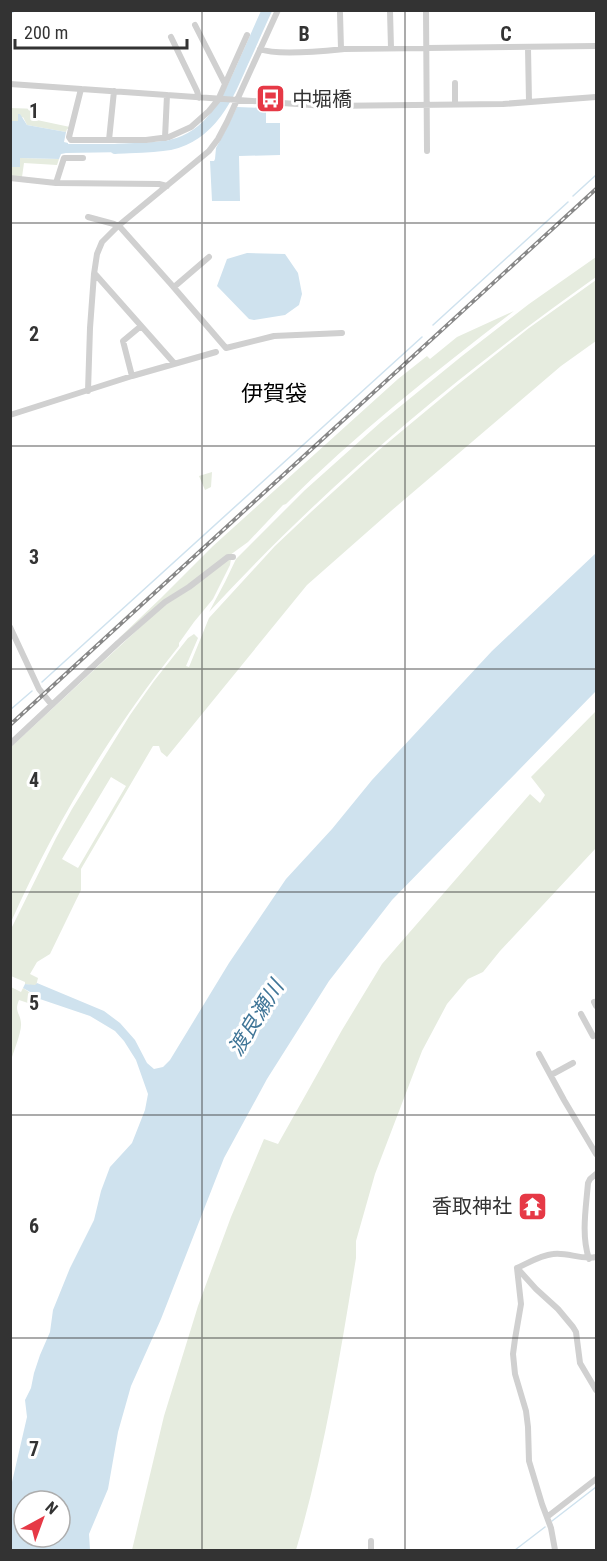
<svg xmlns="http://www.w3.org/2000/svg" width="607" height="1561" font-family="'Roboto Condensed','Noto Sans JP',sans-serif">
<style>
.green{fill:#e6ecdf;fill-rule:evenodd}
.water{fill:#cfe2ee;fill-rule:evenodd}
.lines{fill:none;stroke-linecap:round;stroke-linejoin:round}
.stream{stroke:#cfe2ee;stroke-width:1.5}
.river{stroke:#cfe2ee;stroke-width:10}
.minor{stroke:#d0d0d0;stroke-width:6}
.rail-casing{stroke:#888;stroke-width:4}
.rail{stroke:#fff;stroke-width:1.5;stroke-dasharray:4.5;stroke-linecap:butt}
.grid{fill:none;stroke:#333;stroke-width:1.5;stroke-opacity:0.55}
.labels{text-anchor:middle;dominant-baseline:central;stroke-width:6;stroke-linejoin:round;paint-order:stroke}
.poi-label{font-size:20px;fill:#333;stroke:#fff;text-anchor:start}
.water-label{font-size:21px;font-style:italic;fill:#3f7597;stroke:#fff}
.quarter-label{font-size:22px;fill:#000;stroke:#fff}
.grid-label{font-size:20px;text-anchor:middle;font-weight:bold;fill:#333;stroke:#fff;stroke-width:6;stroke-linejoin:round;paint-order:stroke}
</style>
<rect width="100%" height="100%" fill="#fff"/>
<path class="green" d="M11 108 39 109 37 120 70 127 69 129H67L66 132 27 125 23 117 18 121H11Z
M20 158 59 159 57 165 24 163 22 177 11 176 10 167H20Z
M596 257V277C455 377 326 485 209 612L225 582 236 559 305 490 381 422 462 356 529 304Z
M596 280V341L561 366 391 511 307 585 167 757 161 752 159 746H153L81 869V890L50 954 37 962 30 974 38 978 36 986 25 984V982L11 976V929L56 838 72 809 130 715 154 681 188 638 194 634 198 638 186 666 189 667 209 618 275 546 311 512 379 450 456 386 529 328ZM111 777 126 786 78 868 62 859Z
M514 311C435 372 357 433 286 504L283 505 248 542 190 584 122 637 118 639 161 598 213 546 398 379 427 356 430 359 457 337Z
M212 472 211 487 205 490 199 476Z
M231 559 230 565 213 599 194 622 179 643V646C113 728 54 825 11 922V747L162 607 228 560Z
M596 711V848L500 951 483 972 468 979 447 1004 422 1051 375 1174 356 1241V1258C340 1356 324 1455 296 1550H132L164 1416 198 1306 231 1217 264 1139 278 1144 342 1030 382 964 530 794 540 803 545 795 531 777Z
M11 987 21 992 23 988 32 994 28 1003 19 1000C14 1012 20 1012 21 1023 22 1032 13 1052 11 1061Z"/>
<path class="water" d="M237 107 266 108V123H280V155L239 156 240 201H212L210 161H214L215 159 216 148 223 135Z
M18 114H20L27 125 66 132 64 142 68 143V144H125L127 152 66 153 61 154 59 159 20 158V167H11V121H18Z
M247 253 285 254 298 273 302 294 299 305 285 315 254 320 249 319 217 286 227 259Z
M596 553V691L392 900 329 981 267 1079 224 1158 161 1319 131 1386 118 1432 108 1489 89 1534 90 1550H11L12 1482 27 1417 25 1400 31 1388 34 1373 40 1355 50 1332 53 1310 70 1268 94 1220 101 1191 110 1167 132 1143 145 1110 148 1094 136 1060 124 1041 115 1031 90 1016 31 996 32 993 23 988 25 984 35 985 37 983 104 1011 120 1023 135 1040 147 1063 154 1069 163 1067 170 1060 229 963 286 879 332 829 372 780 492 651ZM24 1501H60V1537H24Z"/>
<g class="lines">
<path class="stream" d="M10 13 17 10
M573 196 596 175
M433 325 568 202
M42 682 422 337
M10 710 32 691
M552 1521 596 1487
M515 1550 545 1527"/>
<path class="river" d="M115 149C133 148 152 148 170 145 212 136 229 96 244 61 252 44 259 27 267 10"/>
<path class="minor" d="M426 10 427 151
M390 11 391 48
M340 13 341 49
M195 25 225 84
M171 37 197 91 199 98
M528 48 529 102
M260 49C277 56 324 51 344 49L596 46
M10 84 325 106 503 104 596 97
M81 89 69 137 71 140H146L169 137 191 127 209 111 218 100 247 35
M455 104V83
M165 138 167 95
M109 140 114 91
M10 178 56 183 159 184 167 186
M56 183 64 158H83
M88 217 114 224 120 227 170 283 226 348 274 336 342 333
M94 274 96 275 174 363
M174 287 209 257
M132 376 123 341 141 326
M88 391 90 328 94 274 97 254 102 242 118 226 209 151 218 139 227 122 278 10
M10 415 132 376 216 352
M10 627 39 689 52 705
M10 744 118 643 165 602 189 587 228 557H233
M594 1002 596 1006
M581 1014 593 1036
M539 1054 564 1100 596 1154
M551 1075 573 1063
M589 1259C581 1235 586 1208 588 1183L590 1179 596 1174
M517 1268 521 1304 515 1339 513 1354 515 1374 526 1411 528 1427 529 1461 542 1504 551 1528 555 1550
M517 1268C528 1263 541 1255 553 1254 568 1252 580 1260 596 1257
M518 1269 536 1289 558 1309 573 1327 576 1332 580 1363 596 1390
M547 1517 596 1479
M371 1541V1550"/>
<defs>
<path id="rail" d="M10 725 596 189"/>
</defs>
<use href="#rail" class="rail-casing"/>
<use href="#rail" class="rail"/>
</g>
<path class="grid" d="M202 10V1550M405 10V1550M10 223H596M10 446H596M10 669H596M10 892H596M10 1115H596M10 1338H596"/>
<defs>
<symbol id="bus-square" viewBox="-11 -11 22 22"><rect x="-9" y="-9" width="18" height="18" rx="4" fill="#e63946" stroke="#fff"/><path d="M-5-6H5V4H4V6H2V4H-2V6H-4V4H-5ZM-3.5-4V0h7V-4ZM-3.5 1.2v1.5H-2V1.2ZM2 1.2v1.5H3.5V1.2Z" fill="#fff"/></symbol>
<symbol id="temple-square" viewBox="-11 -11 22 22"><rect x="-9" y="-9" width="18" height="18" rx="4" fill="#e63946" stroke="#fff"/><path d="M0-6L5-2H3V0L6.5 2.5H4V6H1.5V3h-3V6H-4V2.5H-6.5L-3 0V-2H-5Z" fill="#fff"/></symbol>
</defs>
<g fill-rule="evenodd">
<use href="#bus-square" x="254" y="82" width="33" height="33"/>
<use href="#temple-square" x="516" y="1190" width="33" height="33"/>
</g>
<g class="labels">
<g class="poi-label">
<text x="292" y="99">中堀橋</text>
<text x="512" y="1206" text-anchor="end">香取神社</text>
</g>
<g class="water-label">
<text transform="translate(256 1018) rotate(-58)">渡良瀬川</text>
</g>
<g class="quarter-label">
<text x="274" y="393">伊賀袋</text>
</g>
</g>
<g class="grid-label">
<text x="304" y="41">B</text>
<text x="506" y="41">C</text>
<text x="34" y="118">1</text>
<text x="34" y="341">2</text>
<text x="34" y="564">3</text>
<text x="34" y="787">4</text>
<text x="34" y="1010">5</text>
<text x="34" y="1233">6</text>
<text x="34" y="1456">7</text>
</g>
<rect width="607" height="1561" fill="none" stroke="#333333" stroke-width="24"/>
<g transform="translate(42 1519) rotate(41)"><circle r="28" fill="#ffffff" stroke="#adadad" stroke-width="1.5"/>
<path d="M0-4.5L10 22L0 15L-10 22Z" fill="#e63946"/>
<text y="-9" font-size="16" font-weight="bold" text-anchor="middle" fill="#333333">N</text>
</g>
<path d="M15 39v9h172v-9" fill="none" stroke="#333333" stroke-width="3"/>
<text x="24" y="39" font-size="18" fill="#333333" stroke="#ffffff" stroke-width="4.5" paint-order="stroke">200 m</text>
</svg>
